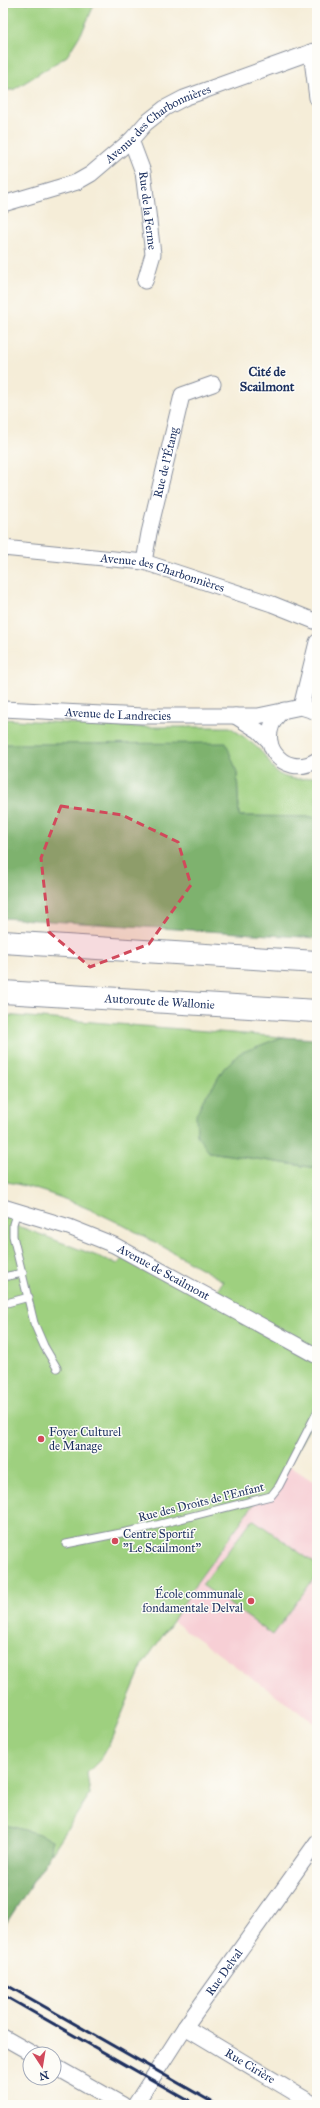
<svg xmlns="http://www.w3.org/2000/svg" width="320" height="2108" font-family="'IM FELL Great Primer',serif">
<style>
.built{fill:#f7cfd5}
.green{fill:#9ed07f;stroke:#5c806e}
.forest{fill:#7eb26e;stroke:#4c7066}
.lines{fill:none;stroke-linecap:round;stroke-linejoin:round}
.service-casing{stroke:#888e9b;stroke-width:9}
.minor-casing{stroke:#888e9b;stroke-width:17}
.motorway-casing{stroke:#888e9b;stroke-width:24}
.service{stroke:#fff;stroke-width:7}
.minor{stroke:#fff;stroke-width:15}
.motorway{stroke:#fff;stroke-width:22}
.rail{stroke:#1b2f5e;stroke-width:3}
.marked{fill:#d1495b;fill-opacity:0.2;stroke:#d1495b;stroke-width:3;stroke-dasharray:8 5;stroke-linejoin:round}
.poi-dot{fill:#d1495b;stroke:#fdfcf7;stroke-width:1.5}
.labels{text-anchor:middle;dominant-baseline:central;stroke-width:3;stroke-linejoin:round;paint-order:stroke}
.street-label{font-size:12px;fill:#1b2f5e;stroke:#fdfcf7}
.poi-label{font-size:12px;fill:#1b2f5e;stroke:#fdfcf7;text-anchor:start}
.neighbourhood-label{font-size:13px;font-weight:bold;fill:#1b2f5e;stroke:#fdfcf7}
</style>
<rect width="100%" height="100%" fill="#fdfcf7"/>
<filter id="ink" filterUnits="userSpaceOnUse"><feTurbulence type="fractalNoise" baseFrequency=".025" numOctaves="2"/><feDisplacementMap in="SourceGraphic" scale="8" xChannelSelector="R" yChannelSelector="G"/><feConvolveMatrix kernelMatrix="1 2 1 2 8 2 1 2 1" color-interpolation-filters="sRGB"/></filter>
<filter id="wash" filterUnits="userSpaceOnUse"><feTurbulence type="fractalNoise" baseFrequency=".012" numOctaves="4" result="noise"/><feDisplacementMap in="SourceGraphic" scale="16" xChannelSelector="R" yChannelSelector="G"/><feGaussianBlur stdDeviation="0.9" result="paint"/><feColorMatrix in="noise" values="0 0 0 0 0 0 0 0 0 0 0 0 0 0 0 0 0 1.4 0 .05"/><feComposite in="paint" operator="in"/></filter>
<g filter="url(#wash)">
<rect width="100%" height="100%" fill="#f5edd8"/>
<path class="built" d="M290 1466 317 1484V1725L173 1621 197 1582 256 1501Z"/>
<path class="green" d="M3 3H95L83 30 67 56 13 90H3Z
M3 719 125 727H230C243 736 256 745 266 757 270 762 273 771 279 774 291 781 305 780 317 775V817L239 816 237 772 3 744Z
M3 1015 282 1037 264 1044 224 1068 214 1085 203 1100 209 1152 317 1168V1412L274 1494 256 1501 197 1582 173 1621 143 1664 111 1740 99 1761 87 1773 90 1794 3 1928V1207L17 1210 13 1224 118 1264 127 1252 213 1298 223 1281C153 1241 83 1197 3 1181Z
M254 1520 317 1565V1574L273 1635 202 1585 251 1521Z
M158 2099 170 2105H144Z"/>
<path class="forest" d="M226 743 237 772 239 816 317 817V938L3 918V744Z
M282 1037 317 1039V1168L209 1152 197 1136 196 1115 203 1100 214 1085 224 1068 240 1053Z
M3 1824 39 1834 52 1840 51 1854 3 1928Z"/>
</g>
<g filter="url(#ink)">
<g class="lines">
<defs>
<path id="service" d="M17 1211 13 1224V1236L34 1323 44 1346 57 1368
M3 1277 23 1273
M3 1304 29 1297
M66 1544 141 1529 271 1496 279 1486 317 1412"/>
<g id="minor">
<path d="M311 52 317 98"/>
<path id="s1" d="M131 140 143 172 153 254 145 281"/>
<path id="s2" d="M3 204 77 182 91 174 131 140 146 123 165 108 184 98 317 50"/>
<path id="s3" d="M3 548 144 562 272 604 317 622"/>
<path id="s4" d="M144 562 149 533 182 395 213 384"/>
<path d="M301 707 317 642"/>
<path id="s5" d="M3 709 142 716H258L301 707 317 712"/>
<path d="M284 710C250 736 282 782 317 760"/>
<path d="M235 716 259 731 270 742"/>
<path id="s6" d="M3 1207 69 1227 114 1245 317 1356"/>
<path id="s7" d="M185 2027 315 2105"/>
<path d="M3 2037 33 2054"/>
<path d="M54 2066 123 2105"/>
<path id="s8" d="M135 2105 185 2027 317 1842"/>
</g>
<g id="motorway">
<path d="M3 942 317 962"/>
<path id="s9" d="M3 992 317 1011"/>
</g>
</defs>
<use href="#service" class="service-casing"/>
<use href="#minor" class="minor-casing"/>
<use href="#motorway" class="motorway-casing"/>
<use href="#service" class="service"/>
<use href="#minor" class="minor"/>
<use href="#motorway" class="motorway"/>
<path class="rail" d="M3 1983 217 2105
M3 1995 196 2105"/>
</g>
</g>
<path class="marked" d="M61 806 122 815 178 842 191 885 149 944 90 967 49 932 41 858Z"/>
<g class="poi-dot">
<circle cx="41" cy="1439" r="4"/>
<circle cx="115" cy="1541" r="4"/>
<circle cx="251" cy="1601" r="4"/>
</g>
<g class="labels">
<g class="street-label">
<text stroke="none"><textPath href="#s2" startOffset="178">Avenue des Charbonnières</textPath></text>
<text stroke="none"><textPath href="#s1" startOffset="73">Rue de la Ferme</textPath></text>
<text stroke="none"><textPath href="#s4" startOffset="102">Rue de l'Étang</textPath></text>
<text stroke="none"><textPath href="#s3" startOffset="162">Avenue des Charbonnières</textPath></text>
<text stroke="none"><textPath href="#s5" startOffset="115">Avenue de Landrecies</textPath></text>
<text stroke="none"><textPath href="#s9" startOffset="157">Autoroute de Wallonie</textPath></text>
<text stroke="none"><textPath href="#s6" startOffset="174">Avenue de Scailmont</textPath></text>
<text transform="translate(201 1502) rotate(-14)">Rue des Droits de l'Enfant</text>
<text stroke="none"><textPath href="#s8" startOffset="160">Rue Delval</textPath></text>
<text stroke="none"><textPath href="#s7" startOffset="76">Rue Cirière</textPath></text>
</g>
<g class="poi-label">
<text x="49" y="1432">Foyer Culturel<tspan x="49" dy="14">de Manage</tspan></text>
<text x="123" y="1534">Centre Sportif<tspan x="123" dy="14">"Le Scailmont"</tspan></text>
<text x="243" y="1594" text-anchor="end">École communale<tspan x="243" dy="14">fondamentale Delval</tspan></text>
</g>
<g class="neighbourhood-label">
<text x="267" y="372">Cité de<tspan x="267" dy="15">Scailmont</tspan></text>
</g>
</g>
<rect width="320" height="2108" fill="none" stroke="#fdfcf7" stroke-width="16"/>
<g transform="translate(42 2066) rotate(168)"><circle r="19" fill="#fdfcf7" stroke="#a3aaba"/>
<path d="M0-3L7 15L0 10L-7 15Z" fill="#d1495b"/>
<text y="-6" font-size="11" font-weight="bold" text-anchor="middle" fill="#1b2f5e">N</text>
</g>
</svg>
